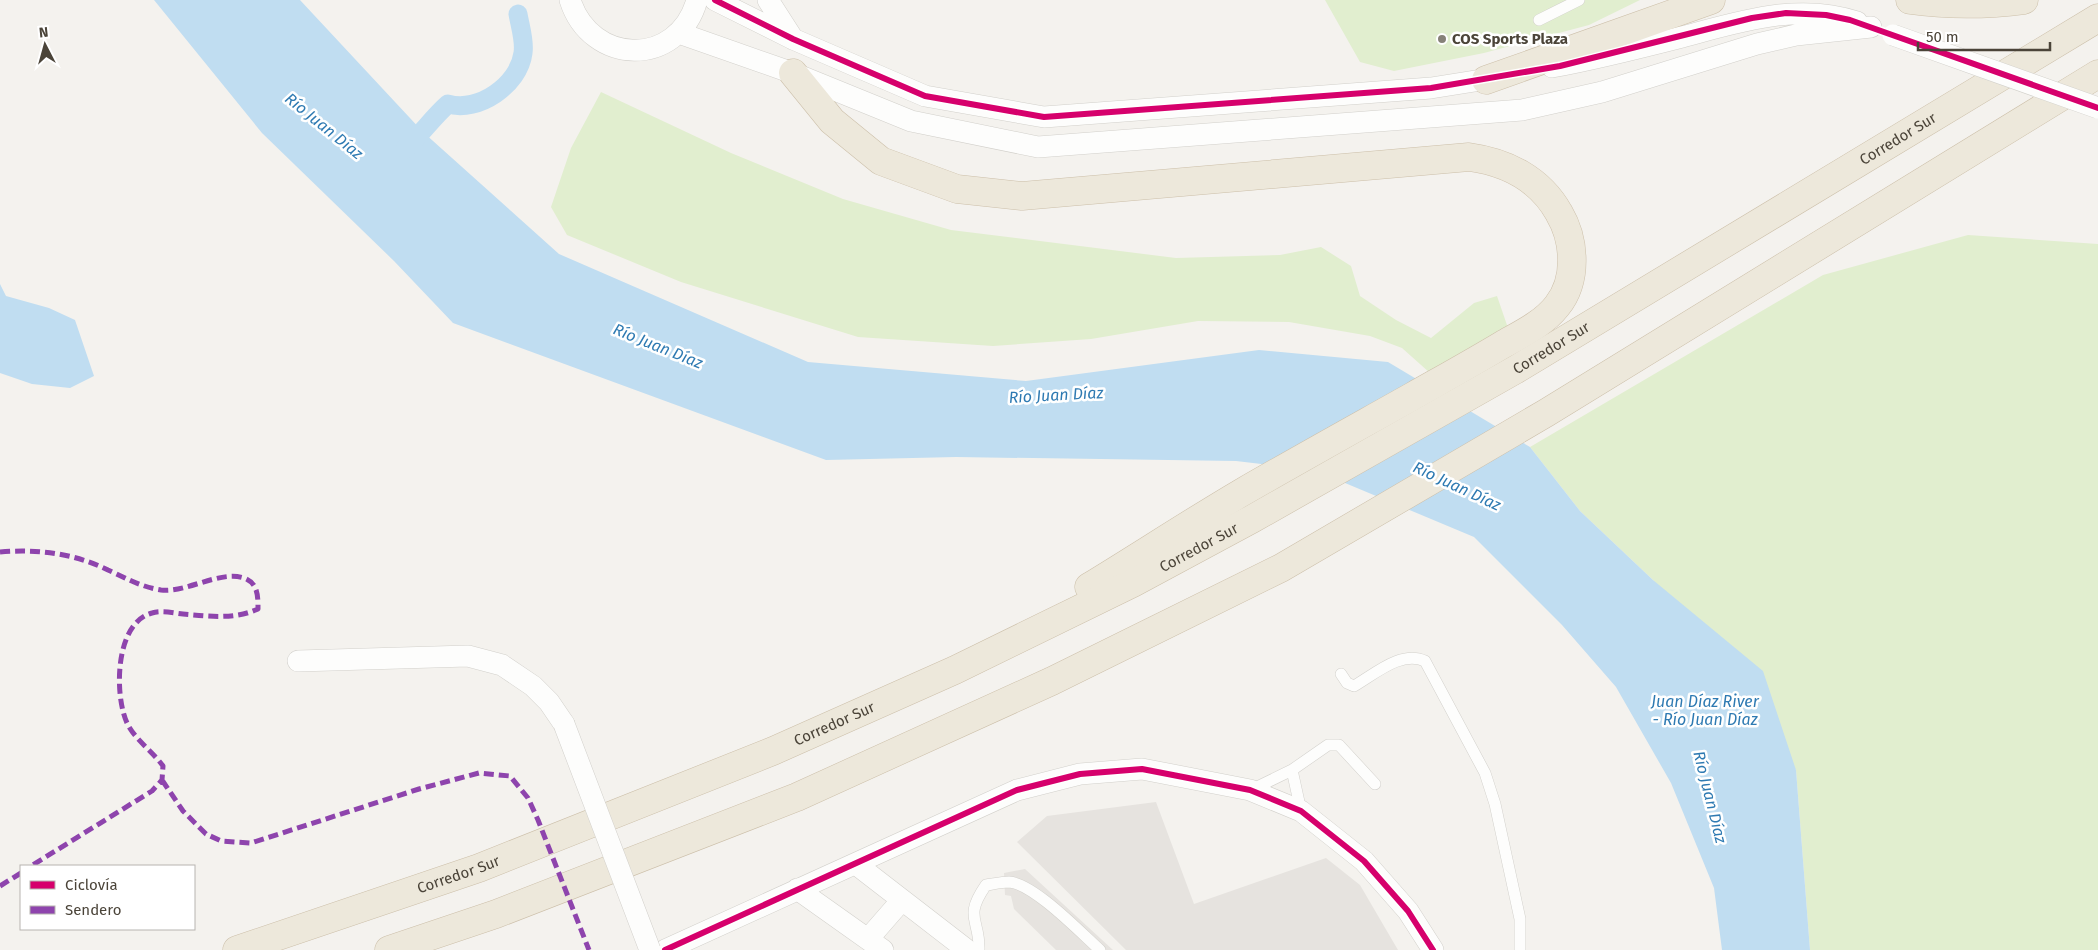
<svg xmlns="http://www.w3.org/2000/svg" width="2098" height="950" font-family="'Fira Sans',sans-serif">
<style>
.green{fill:#e1eecf}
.parking{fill:#e6e3df}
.water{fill:#c0ddf1}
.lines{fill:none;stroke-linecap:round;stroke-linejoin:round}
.canal{stroke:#c0ddf1;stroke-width:19}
.service-casing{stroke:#d2d0cb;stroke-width:12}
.minor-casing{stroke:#d2d0cb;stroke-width:22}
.motorway-casing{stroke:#ccbfa9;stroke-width:29}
.service{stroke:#fdfdfc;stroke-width:11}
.minor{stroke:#fdfdfc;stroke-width:21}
.motorway{stroke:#ede8db;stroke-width:28}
.minor-bridge-casing{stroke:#d2d0cb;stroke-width:22;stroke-linecap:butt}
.minor-bridge{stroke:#fdfdfc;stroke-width:21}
.quiet{stroke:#8e44ad;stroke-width:5;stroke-dasharray:10 5;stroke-linecap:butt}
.cycleway-casing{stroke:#fff;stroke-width:9}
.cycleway{stroke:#d6006c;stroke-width:6}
.poi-dot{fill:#868178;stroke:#fff;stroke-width:2}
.labels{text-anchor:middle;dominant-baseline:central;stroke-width:5;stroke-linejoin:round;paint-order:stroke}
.poi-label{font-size:15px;font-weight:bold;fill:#4b4439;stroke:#fff;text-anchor:start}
.street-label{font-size:15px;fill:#4b4439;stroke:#fff}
.water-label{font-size:16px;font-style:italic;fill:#2e7ab2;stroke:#fff}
</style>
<rect width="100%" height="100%" fill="#f4f2ee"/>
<path class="green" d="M1325 0H1640L1589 25 1484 53 1394 71 1360 62Z
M601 92 731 153 843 199 951 230 1176 258 1280 255 1321 247 1351 266 1360 296 1396 320 1431 338 1474 303 1497 296 1508 328 1430 373 1402 348 1370 336 1289 322 1198 321 1091 339 993 346 858 337 681 282 567 235 551 207 571 148Z
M1968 235 2098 244V950H1810L1796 770 1653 580 1580 511 1530 447 1823 275Z"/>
<path class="parking" d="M1156 802 1194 904 1326 858 1360 885 1398 950H1126L1017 842 1047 816Z
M1025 869 1113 950H1056L1014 909 1011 896 1005 895 1004 873Z"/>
<path class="water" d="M154 0H300L423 132 559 254 808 362 1026 381 1259 350 1388 362 1530 447 1580 511 1653 580 1763 671 1796 770 1810 950H1722L1714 888 1671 783 1616 687 1562 625 1474 537 1314 470 1236 461 956 457 826 460 453 323 394 261 262 133Z
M0 284 6 296 49 308 75 320 94 376 70 388 32 384 0 373Z"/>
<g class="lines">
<path class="canal" d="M405 149C421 135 432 118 448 104 478 113 519 85 523 53 525 41 520 26 518 14"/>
<defs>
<path id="service" d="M1539 20 1579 0
M1341 674 1347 683 1354 686C1375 674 1401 650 1425 661L1485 773 1495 804 1520 919V950
M1292 770 1301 811
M1251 790 1292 770 1328 745H1339L1375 784
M979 950C980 919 963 918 986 885 993 884 1002 882 1009 882 1033 883 1081 933 1100 950"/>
<path id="minor" d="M570 0C591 66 678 68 697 0
M715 0 793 39 925 96 1044 117 1431 88 1500 77
M768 0 793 39
M679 33 793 73 911 121 1038 147 1522 110 1602 92 1757 44 1796 35 1871 27
M1552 67C1596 59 1639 48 1682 37 1739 22 1798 2 1857 22
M298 661 468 656 502 665 533 686 549 702 564 724
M857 865 967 950
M797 889 883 950
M868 939 902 900
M665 950 1017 790 1080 774 1142 769 1250 790 1301 811 1364 861 1408 911 1433 950"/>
<g id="motorway">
<path d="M1910 0C1947 5 1986 5 2024 0"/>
<path d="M793 73 832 121 881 161 957 189 1022 196 1469 157C1506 162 1540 179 1559 213 1575 240 1578 280 1557 306 1543 324 1521 334 1502 345 1472 363 1443 379 1413 396 1356 428 1298 460 1241 493 1190 523 1140 556 1089 587"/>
<path d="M1486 80 1711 0"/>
<path id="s1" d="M237 950 479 868 773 751 955 670 1133 583 1252 519 1515 370 2098 18"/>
<path d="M389 950 496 914 797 797 1052 681 1281 568 1546 413 2098 74"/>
</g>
</defs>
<use href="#service" class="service-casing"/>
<use href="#minor" class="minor-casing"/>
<use href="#motorway" class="motorway-casing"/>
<use href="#service" class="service"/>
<use href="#minor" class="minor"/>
<use href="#motorway" class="motorway"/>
<defs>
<path id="minor-bridge" d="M1893 35 2098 108
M564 724 650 950"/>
</defs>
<use href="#minor-bridge" class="minor-bridge-casing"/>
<use href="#minor-bridge" class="minor-bridge"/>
<path class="quiet" d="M0 552C38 549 73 553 108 570 126 578 141 587 161 590 186 593 220 570 244 578 258 583 258 596 258 609 234 620 208 616 183 614 173 613 162 610 152 613 114 623 114 698 128 725 136 740 153 752 163 766L162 780 152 791 31 866
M162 780 183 811 206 834 221 841 251 843 419 789 479 773 510 776 528 798 538 820 589 950
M0 886 21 873"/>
<defs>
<path id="cycleway" d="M715 0 793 39 925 96 1044 117 1431 88 1560 66 1752 18 1786 13 1826 15 1850 20 2098 108
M665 950 1017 790 1080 774 1142 769 1250 790 1301 811 1364 861 1408 911 1433 950"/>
</defs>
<use href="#cycleway" class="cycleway-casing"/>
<use href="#cycleway" class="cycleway"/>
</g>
<circle class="poi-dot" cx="1442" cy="39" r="5"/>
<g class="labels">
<g class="poi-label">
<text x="1452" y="39">COS Sports Plaza</text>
</g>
<g class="street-label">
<text stroke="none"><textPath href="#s1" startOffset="1854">Corredor Sur</textPath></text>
<text stroke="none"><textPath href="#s1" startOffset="1449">Corredor Sur</textPath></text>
<text stroke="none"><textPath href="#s1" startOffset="1044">Corredor Sur</textPath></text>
<text stroke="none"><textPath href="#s1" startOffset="639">Corredor Sur</textPath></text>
<text stroke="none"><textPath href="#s1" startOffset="234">Corredor Sur</textPath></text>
</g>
<g class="water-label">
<text transform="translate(324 126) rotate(39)">Río Juan Díaz</text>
<text transform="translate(658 346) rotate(22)">Río Juan Díaz</text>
<text transform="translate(1056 395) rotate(-3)">Río Juan Díaz</text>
<text transform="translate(1457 486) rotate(25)">Río Juan Díaz</text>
<text x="1705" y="701">Juan Díaz River<tspan x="1705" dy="18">- Río Juan Díaz</tspan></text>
<text transform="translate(1710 797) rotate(76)">Río Juan Díaz</text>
</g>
</g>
<rect x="20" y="865" width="175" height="65" fill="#ffffff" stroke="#b7b4b0"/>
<rect x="30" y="881" width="25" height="8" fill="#d6006c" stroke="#b7b4b0"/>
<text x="65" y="890" font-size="15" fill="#4b4439">Ciclovía</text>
<rect x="30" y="906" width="25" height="8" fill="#8e44ad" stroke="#b7b4b0"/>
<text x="65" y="915" font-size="15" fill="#4b4439">Sendero</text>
<g transform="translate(45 45) rotate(354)" stroke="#ffffff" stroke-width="4" paint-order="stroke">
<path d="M0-4L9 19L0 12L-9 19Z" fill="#4b4439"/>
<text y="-8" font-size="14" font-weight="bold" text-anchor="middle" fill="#4b4439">N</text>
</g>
<path d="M1918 42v8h132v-8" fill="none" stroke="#4b4439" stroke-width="2.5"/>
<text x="1926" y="42" font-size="15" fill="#4b4439" stroke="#ffffff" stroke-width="4" paint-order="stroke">50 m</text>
</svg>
